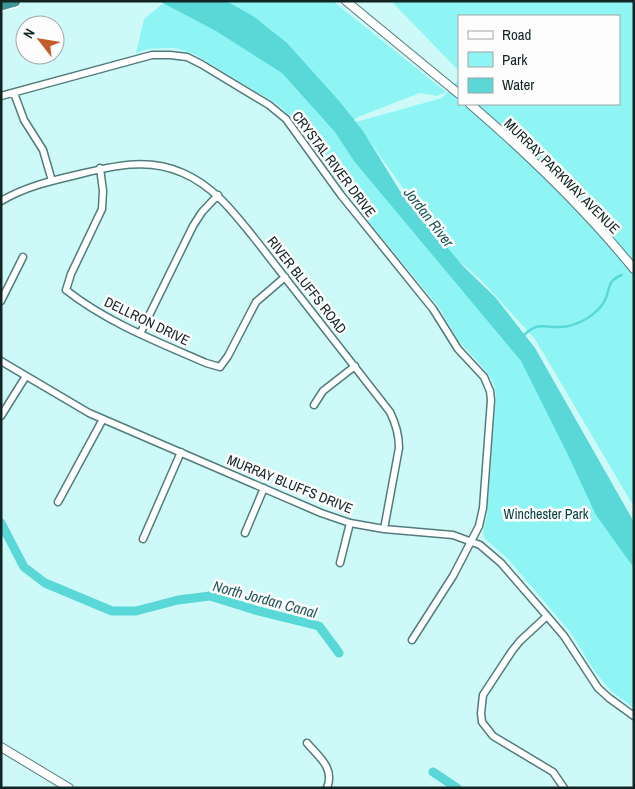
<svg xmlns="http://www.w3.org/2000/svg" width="635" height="789" font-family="'Archivo Narrow',sans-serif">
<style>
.green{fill:#8ff5f4}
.water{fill:#5ad7d7}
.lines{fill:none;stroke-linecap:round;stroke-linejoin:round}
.stream{stroke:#5ad7d7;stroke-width:2.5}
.canal{stroke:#5ad7d7;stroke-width:9}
.minor-casing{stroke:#527c7b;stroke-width:9}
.tertiary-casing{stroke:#527c7b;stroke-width:10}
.motorway-casing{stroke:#fff;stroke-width:14}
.minor{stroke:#fff;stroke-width:6}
.tertiary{stroke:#fff;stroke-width:8}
.motorway{stroke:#409696;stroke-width:11}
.labels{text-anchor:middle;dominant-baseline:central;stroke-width:5;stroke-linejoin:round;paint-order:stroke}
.street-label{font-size:14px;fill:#132424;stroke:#fdfdfd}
.park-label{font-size:14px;fill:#054141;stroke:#fdfdfd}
.water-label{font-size:15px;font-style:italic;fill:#235858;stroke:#fdfdfd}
</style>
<rect width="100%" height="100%" fill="#cdfaf9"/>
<path class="green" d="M166 1H333L446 92 437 96 420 93 358 117 345 127 518 349 634 548V708L611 691 595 672 571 633 508 559 484 538 483 532 487 515 496 396 494 384 486 371 458 340 438 306 359 210 294 120 280 106 194 54 174 48 148 49 136 53 144 19Z
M391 1H634V507L535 339 480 279 449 253 356 122 442 98 459 79V104H619V16H459V71Z"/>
<path class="water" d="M159 1H226L253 16 287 43 340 102 363 131 400 191 462 265 496 298 535 348 634 522V568L596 515 568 455 521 361 354 161 335 132 282 73 216 31Z"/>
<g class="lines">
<path class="stream" d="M524 335C539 321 543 328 560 327 568 327 579 323 586 319 593 315 602 307 605 300 611 288 606 281 622 275"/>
<path class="canal" d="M1 523 24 567 45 583 112 611H136L178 600 210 596 255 610 319 626 339 653
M433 772 457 788"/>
<defs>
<path id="minor" d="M14 93 24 120 43 150 52 181
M1 96 152 55H170L187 57 201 64 269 105 286 119 341 195 433 309 458 349 484 377 490 391 491 400 483 508 479 526 453 576 412 640
M100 168 103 191 102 209 71 274 66 290C108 323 158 342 206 363L220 367 228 356 256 302 285 277
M1 201C25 187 50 181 76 175 112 166 148 157 183 173 215 187 234 213 255 239 269 257 283 275 297 293 328 333 359 372 390 412 396 424 399 434 399 448L384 529
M1 301 23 257
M140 334 193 226 202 212 218 195
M1 361 89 413 321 513 350 523 384 529 453 535 480 545 501 563 547 616 564 636 598 688 609 698 634 716
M314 405 323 391 355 366
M1 416 26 376
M58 502 103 419
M245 533 264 488
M143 539 181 452
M340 563 350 523
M547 616 520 641 512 651 483 695 481 713 482 722 493 736 553 772 564 788
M307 743C319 757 335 768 327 788"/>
<path id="tertiary" d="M346 1 459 94
M470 104C528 154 585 209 634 269
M1 747 69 788"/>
<path id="motorway" d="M1 5 15 1"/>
</defs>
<use href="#minor" class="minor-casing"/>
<use href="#tertiary" class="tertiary-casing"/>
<use href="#motorway" class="motorway-casing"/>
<use href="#minor" class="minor"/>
<use href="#tertiary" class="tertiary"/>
<use href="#motorway" class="motorway"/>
</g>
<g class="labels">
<g class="street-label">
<text transform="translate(334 164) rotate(53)">CRYSTAL RIVER DRIVE</text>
<text transform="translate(562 176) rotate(45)">MURRAY PARKWAY AVENUE</text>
<text transform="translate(307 285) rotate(52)">RIVER BLUFFS ROAD</text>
<text transform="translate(147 321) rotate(26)">DELLRON DRIVE</text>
<text transform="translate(290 484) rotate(22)">MURRAY BLUFFS DRIVE</text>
</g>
<g class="park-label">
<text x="546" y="514">Winchester Park</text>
</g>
<g class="water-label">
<text transform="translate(429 217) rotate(52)">Jordan River</text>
<text transform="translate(265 599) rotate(15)">North Jordan Canal</text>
</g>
</g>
<rect width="635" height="789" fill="none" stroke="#132424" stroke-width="5"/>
<rect x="458" y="15" width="162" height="90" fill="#fdfdfd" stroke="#9fa6a6"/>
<rect x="468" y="31" width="25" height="8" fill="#ffffff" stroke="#9fa6a6"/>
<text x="502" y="40" font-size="15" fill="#132424">Road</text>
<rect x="468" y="52" width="25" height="15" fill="#8ff5f4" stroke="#9fa6a6"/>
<text x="502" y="65" font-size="15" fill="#132424">Park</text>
<rect x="468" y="78" width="25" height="15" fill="#5ad7d7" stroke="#9fa6a6"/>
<text x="502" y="90" font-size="15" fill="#132424">Water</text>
<g transform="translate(40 40) rotate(301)"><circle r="24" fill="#fdfdfd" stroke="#9fa6a6"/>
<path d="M0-4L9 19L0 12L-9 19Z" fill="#c25d2a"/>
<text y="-8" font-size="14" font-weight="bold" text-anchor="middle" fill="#132424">N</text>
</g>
</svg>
